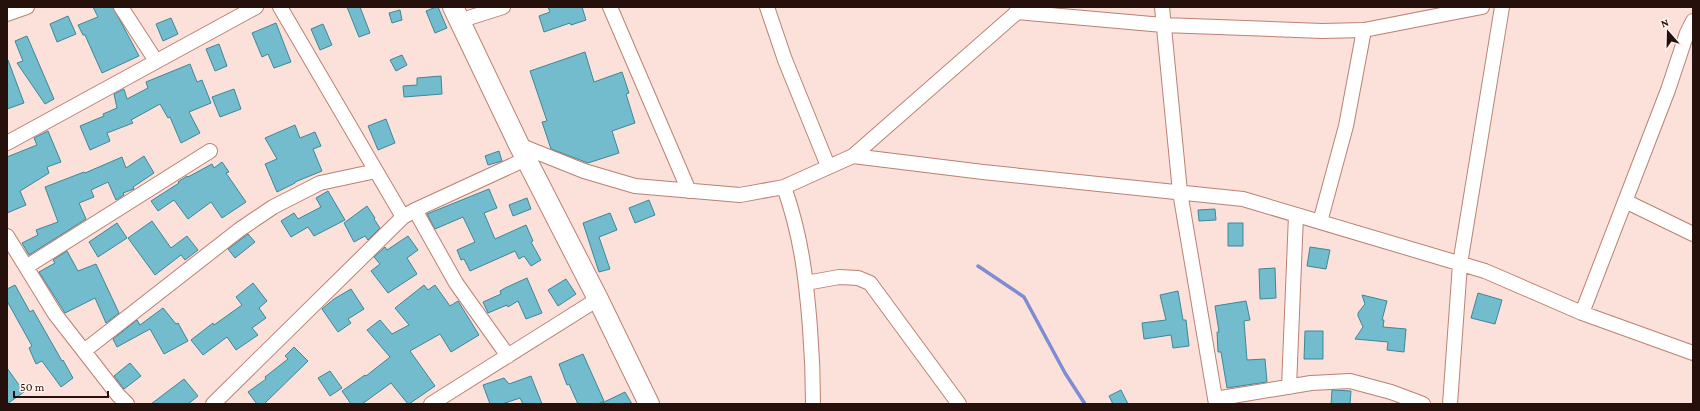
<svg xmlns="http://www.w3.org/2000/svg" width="1700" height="411" font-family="'Crimson Pro',serif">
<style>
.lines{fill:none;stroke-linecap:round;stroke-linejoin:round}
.stream{stroke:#7d8cd5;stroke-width:3.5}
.building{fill:#73bccd;stroke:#3e8797}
.street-casing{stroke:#bb8172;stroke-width:16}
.secondary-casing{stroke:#bb8172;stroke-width:22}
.street{stroke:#fff;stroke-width:14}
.secondary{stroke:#fff;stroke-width:20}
</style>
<rect width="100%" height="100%" fill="#fbe1da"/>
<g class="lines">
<path class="stream" d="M978 266 1024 297 1065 373 1085 404"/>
</g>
<path class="building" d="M93 7H113L139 56 102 73 85 35H83L78 25 98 17Z
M347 7H360L370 33 359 37Z
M436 7H438L447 28 435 33 426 11Z
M548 7H582L586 20 571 25 570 23 544 32 539 16 550 12Z
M400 10 402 20 392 23 389 13Z
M68 16 76 34 57 42 50 24Z
M171 18 178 34 163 41 156 24Z
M276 23 291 62 274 68 268 54 262 57 252 33Z
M323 24 332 45 320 50 311 29Z
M27 36 54 99 45 104 17 63 23 61 15 41Z
M219 44 227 66 215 71 206 49Z
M585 52 594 82 622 72 629 93 626 94 635 123 612 131 619 153 588 163 551 149 542 122 547 121 530 71Z
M402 55 407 65 396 71 390 60Z
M7 60H8L24 103 7 109Z
M190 64 197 82 202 80 211 103 189 112 200 133 181 143 170 117 168 118 160 104 131 120 133 123 107 133 110 141 90 150 80 126 104 116 103 114 117 108 114 94 124 89 127 99 148 88 146 82Z
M441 76 442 94 404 97 403 86 417 85V78Z
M234 89 241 109 220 117 212 97Z
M386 119 395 143 378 150 368 126Z
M295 125 300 138 315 132 321 146 313 149 322 171 295 182V183L277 192 265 164 277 159 265 138Z
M48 131 61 162 47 167 49 173 20 191 26 205 7 213V157L37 145 34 138Z
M499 151 502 161 488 165 485 156Z
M144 156 154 173 133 187 134 189 123 193 124 195 116 200 108 182 91 190 94 197 79 203 86 219 29 255 22 243 38 235 36 230 58 222 45 187 84 172 85 173 122 157 126 168Z
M222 162 229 172 226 173 246 202 222 218 211 202 188 219 174 200 158 211 151 201 179 183 178 182 187 176 188 177 212 164 214 168Z
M489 189 497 208 484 213 495 239 526 225 533 241 531 242 541 260 531 266 524 256 519 259 515 251 470 271 464 259 461 260 457 250 475 242 463 217 435 229 427 214Z
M328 191 345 220 314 236 308 227 291 237 281 221 294 213 298 219 321 207 316 198Z
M527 198 531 209 513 216 509 205Z
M649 200 655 215 635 223 629 208Z
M367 206 375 218 374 219 380 228 368 240 365 236 354 242 344 223Z
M1215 209 1216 220 1199 221 1198 210Z
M610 213 617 230 599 237 610 269 599 272 583 223Z
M152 221 171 248 187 236 198 250 185 260 181 255 155 275 128 238Z
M117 223 127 238 98 257 89 242Z
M1228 223H1243V246H1228Z
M248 234 255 242 235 258 228 249Z
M408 236 418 250 407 258 417 274 388 293 371 271 380 264 374 257 385 247 387 250Z
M1310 247 1330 250 1326 269 1307 266Z
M67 251 78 271 96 264 119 313 106 323 95 298 65 313 39 272 55 263 53 260Z
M1275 268 1276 298 1260 299 1259 269Z
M527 278 542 313 526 319 518 301 508 307 507 305 488 313 483 302 501 294 500 291 505 288Z
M566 279 576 294 558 306 548 290Z
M253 283 267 301 259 308 266 318 252 328 258 335 236 350 227 337 203 355 191 340 213 323 214 325 242 305 236 297Z
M15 285 30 312 33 310 62 361 63 360 73 378 61 387 42 361 36 364 29 348 32 346 7 301V289Z
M424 285 428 290 435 285 450 306 458 301 479 335 451 352 440 334 410 351 435 386 409 404H408L391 383 362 404H351L342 391 365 375 366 376 390 357 367 330 380 320 392 334 409 325 395 308Z
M351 289 364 309 348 319 351 323 338 332 322 309 334 299Z
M1178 291 1183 320H1186L1189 346 1173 348 1171 335 1144 339 1142 323 1166 320 1160 295Z
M1478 293 1502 300 1495 324 1471 318Z
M1362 295 1387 301 1382 320H1384L1383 327 1406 329 1404 352 1387 350 1388 342 1355 339 1363 327 1358 316V313L1365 304Z
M1246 301 1250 320 1244 321 1247 360 1265 359 1267 382 1227 388 1221 352H1218L1217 332H1219L1215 306Z
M163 308 176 324 178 323 188 341 164 354 150 329 117 347 113 339 137 320 140 325Z
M1305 331H1323V359H1304Z
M294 347 308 361 264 404H257L248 392 266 379 265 377 288 359 285 356Z
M583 354 604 401 598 404H578L569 384 567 385 559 364Z
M130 363 141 376 124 389 114 376Z
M7 368 24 392 7 404Z
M330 371 342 388 330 396 318 378Z
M531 376 542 404H523L520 398 502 404H490L483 385 504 378 509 384Z
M184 379 198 396 188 404H151Z
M1121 390 1128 404H1113L1109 396Z
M1332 390 1351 391 1350 404H1331Z
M625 392 632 404H600Z"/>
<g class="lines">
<defs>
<path id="street" d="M121 7 156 61
M280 7 403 217
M610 7 689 191
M767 7 785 60 828 166
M1162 7 1180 192 1216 404
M1016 12 1163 25 1322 31 1364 30 1482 7
M7 14 27 7
M459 21 503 7
M7 143 256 7
M519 145 584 171 635 186 740 195 784 187 853 156 1023 7
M853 156 983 172 1243 199 1485 271 1582 313 1693 353
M784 187C801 235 806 277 810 328 812 353 813 378 813 404
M1625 201 1693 234
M415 210 456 283 508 356
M1320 222 1346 126 1364 30
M7 236 55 314 118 395 127 404
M26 267 210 151
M806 283 839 277 858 278 870 283 959 404
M1582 313 1668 90 1687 33 1693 21
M84 351 239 230 273 207 320 183 376 171
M1289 387 1296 215
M1215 399 1311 383 1350 381 1391 392 1423 404
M213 404 403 217 415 210 526 159
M431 404 598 299
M1450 404 1460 264 1502 7"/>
<path id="secondary" d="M453 7 519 145 598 299 649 404"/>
</defs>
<use href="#street" class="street-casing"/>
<use href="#secondary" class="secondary-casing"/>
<use href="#street" class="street"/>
<use href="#secondary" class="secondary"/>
</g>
<rect width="1700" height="411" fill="none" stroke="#26100b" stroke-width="16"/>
<g transform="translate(1668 32) rotate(340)" stroke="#fff1ee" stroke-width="3" paint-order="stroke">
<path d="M0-3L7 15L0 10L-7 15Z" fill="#26100b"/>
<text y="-6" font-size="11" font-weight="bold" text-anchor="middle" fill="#26100b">N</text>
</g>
<path d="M14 391v6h94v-6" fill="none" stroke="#26100b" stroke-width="2"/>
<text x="20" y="391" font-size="12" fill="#26100b" stroke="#fff1ee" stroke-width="3" paint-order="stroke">50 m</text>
</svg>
